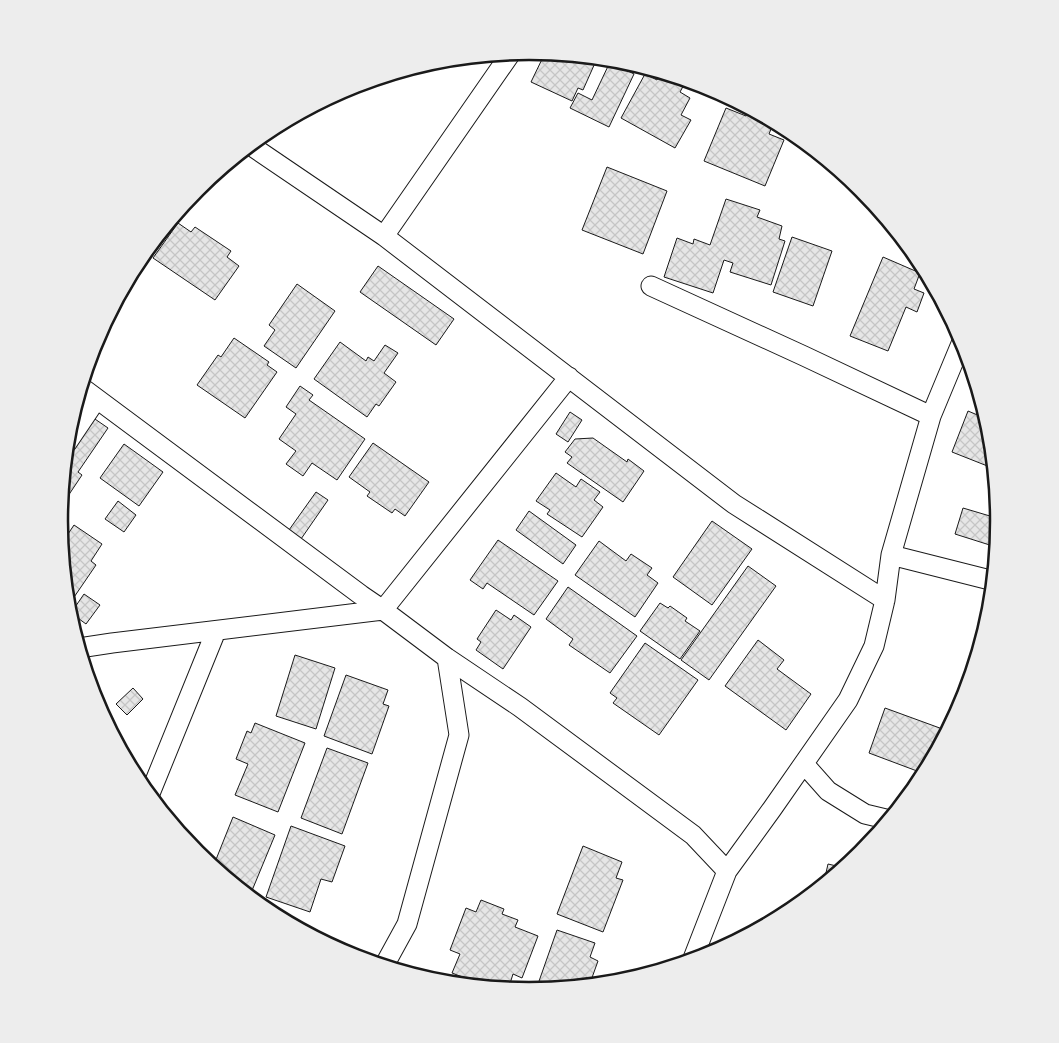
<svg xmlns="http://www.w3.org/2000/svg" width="1059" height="1043" font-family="Merriweather,serif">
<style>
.building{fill:url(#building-cross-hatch);stroke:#1a1a1a}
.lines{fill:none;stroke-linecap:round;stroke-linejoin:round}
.minor-casing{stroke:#1a1a1a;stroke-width:21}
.minor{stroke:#fff;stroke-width:19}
.rim{fill:none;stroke:#1a1a1a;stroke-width:2.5}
</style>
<defs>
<pattern id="building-cross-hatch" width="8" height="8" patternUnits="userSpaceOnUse" patternTransform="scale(1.25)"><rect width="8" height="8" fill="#e6e6e6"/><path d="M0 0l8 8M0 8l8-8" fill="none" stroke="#c5c5c5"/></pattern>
</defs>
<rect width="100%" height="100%" fill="#fff"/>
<path class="building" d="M545 53 580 56 595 63 583 90 578 88 572 101 531 82Z
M610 62 634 74 609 127 570 108 578 93 592 100Z
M661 72 686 81 680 92 690 98 681 115 691 120 675 148 621 118 645 74 657 80Z
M726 108 746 116 747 113 773 124 769 134 784 140 765 186 704 161Z
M607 167 667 191 643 254 582 230Z
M726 199 760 210 757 217 782 226 779 239 785 241 771 285 730 272 733 263 724 260 713 293 664 277 677 238 693 244 694 239 710 245Z
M178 223 191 232 195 227 231 251 227 257 239 266 215 300 153 258Z
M792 237 832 251 813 306 773 292Z
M883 257 920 273 914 289 924 293 917 312 906 307 888 351 850 336Z
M378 266 454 319 436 345 360 292Z
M297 284 335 311 296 368 264 346 275 330 269 325Z
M234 338 269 362 267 365 277 372 245 418 197 385 218 355 221 357Z
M340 342 366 361 368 357 374 361 385 345 398 353 384 373 396 382 379 406 376 404 367 417 314 379Z
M300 386 313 395 309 400 365 439 337 480 312 463 303 476 286 464 296 451 279 439 296 414 286 407Z
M968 411 987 419 991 430 995 469 952 452Z
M570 412 582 420 568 442 556 434Z
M92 417 108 428 78 472 82 475 68 496 62 492 66 455Z
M593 438 627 462 628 459 644 471 623 502 567 463 572 457 565 452 575 439Z
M373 443 429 482 405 516 395 509 392 513 367 496 370 492 349 477Z
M124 444 163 472 139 506 100 478Z
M556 473 576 487 581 479 600 492 594 500 603 507 582 537 547 514 550 510 536 501Z
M316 492 328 500 301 539 289 530Z
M118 501 136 515 124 532 105 519Z
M963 508 1000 519 998 539 996 547 955 534Z
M529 511 576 545 563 564 516 530Z
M712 521 752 549 712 605 673 577Z
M74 525 102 544 91 561 96 565 68 606 60 529 68 534Z
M498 540 558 581 534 615 487 583 483 589 470 580Z
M599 541 626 561 631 554 652 568 647 575 658 583 635 617 575 575Z
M748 566 776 586 709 680 681 660Z
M568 587 637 636 610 673 569 645 573 639 546 619Z
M84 594 100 605 86 624 71 613Z
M660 603 668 608 670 606 687 618 685 621 700 631 680 659 640 631Z
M496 610 511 620 514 615 531 627 503 669 476 650 481 642 477 639Z
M758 640 784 660 777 669 811 694 786 730 725 686Z
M645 643 698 680 659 735 613 703 617 698 610 693Z
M295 655 335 668 316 729 276 716Z
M346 675 388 690 383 704 389 706 372 754 324 736Z
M133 688 143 699 127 715 116 704Z
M885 708 948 731 925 774 869 753Z
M255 723 305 743 278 812 235 795 248 764 236 759 247 731 251 733Z
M327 748 368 763 342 834 301 818Z
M233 817 275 835 251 893 238 888 213 867Z
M291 826 345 846 332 882 321 879 310 912 266 897Z
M583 846 622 862 616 878 623 880 603 932 557 914Z
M828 864 845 868 823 886Z
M481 900 504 909 502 914 518 920 515 927 538 936 522 978 513 974 508 990 491 988 452 973 460 954 450 950 466 908 476 912Z
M557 930 595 943 590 957 598 961 589 986 581 983 580 987 553 989 538 984Z"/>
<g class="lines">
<defs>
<path id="minor" d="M250 145 384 236 734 504 885 600
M384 236 511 53
M651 286 804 356 931 416
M81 387 361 595 383 610 447 658 520 707 693 835 727 871
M67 443 96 400
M891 555 994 581
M79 648 112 643 383 610 569 377
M804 764 828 791 865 814 890 820
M149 796 216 631
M692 961 727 871 772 809 848 700 874 646 885 600 891 555 931 416 963 339
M384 966 407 924 459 735 447 658"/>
</defs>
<use href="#minor" class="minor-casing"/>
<use href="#minor" class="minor"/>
</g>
<path d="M0 0H1059V1043H0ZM68 521a461 461 0 1 1 922 0a461 461 0 1 1-922 0Z" fill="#ededed" fill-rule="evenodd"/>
<path class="rim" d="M68 521a461 461 0 1 1 922 0a461 461 0 1 1-922 0Z"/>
</svg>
